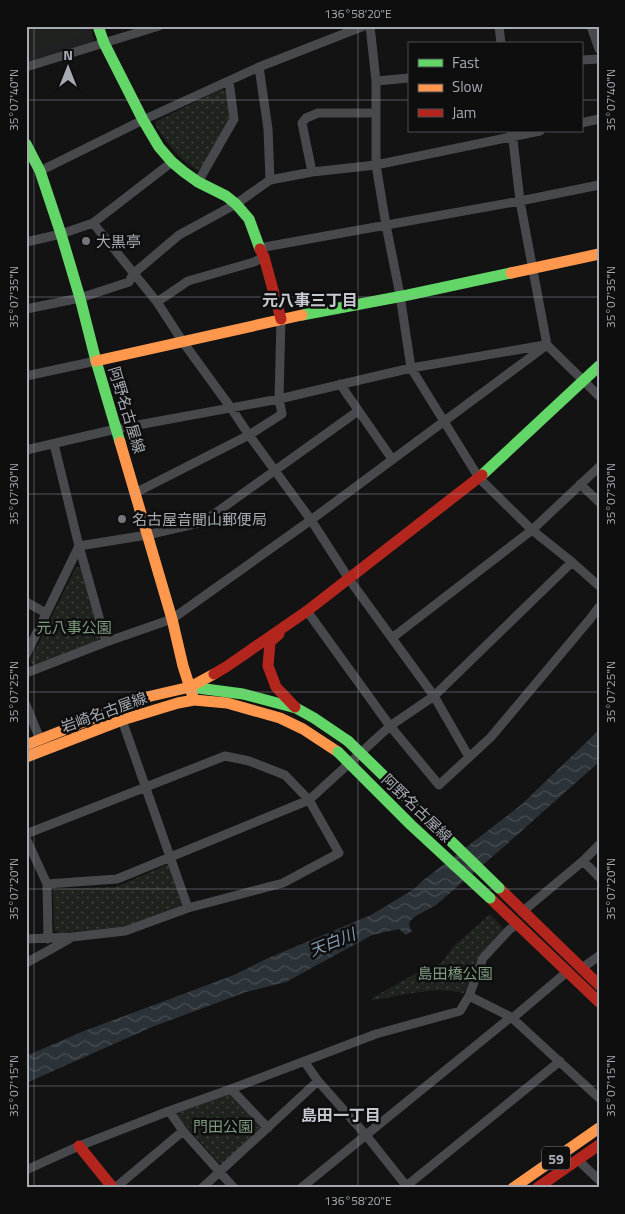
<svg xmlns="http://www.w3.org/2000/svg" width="625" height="1214" font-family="'Titillium Web','Noto Sans JP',sans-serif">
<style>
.built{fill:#202022}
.grass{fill:#1e231e}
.park{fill:url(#park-dots)}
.water{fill:url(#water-waves)}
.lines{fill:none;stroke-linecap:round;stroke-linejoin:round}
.street{stroke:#48494d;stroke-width:9}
.fast{stroke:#63d668;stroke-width:11}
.slow{stroke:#ff974d;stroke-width:11}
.jam{stroke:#b3261e;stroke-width:11}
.fast-bridge{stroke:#63d668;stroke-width:11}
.ticks{fill:none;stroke:#a6abb3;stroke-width:1;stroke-opacity:0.45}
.poi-dot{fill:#73767b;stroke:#0e0e0f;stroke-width:2}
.labels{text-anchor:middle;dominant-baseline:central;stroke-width:5;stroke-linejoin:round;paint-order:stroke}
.shield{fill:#0e0e0f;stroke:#787c82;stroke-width:1}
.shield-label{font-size:14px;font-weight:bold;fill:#a6abb3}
.poi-label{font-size:15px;fill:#a6abb3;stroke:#0e0e0f;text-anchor:start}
.street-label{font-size:15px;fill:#a6abb3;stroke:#0e0e0f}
.park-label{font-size:15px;fill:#7f9c80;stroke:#0e0e0f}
.neighbourhood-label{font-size:16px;font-weight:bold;fill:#c7c9d0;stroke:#0e0e0f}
.water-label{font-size:16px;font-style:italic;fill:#8199ab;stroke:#0e0e0f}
.neatline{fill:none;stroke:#a6abb3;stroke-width:2}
.ticks-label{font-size:12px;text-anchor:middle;fill:#a6abb3}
</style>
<defs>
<pattern id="park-dots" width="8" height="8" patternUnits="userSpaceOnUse" patternTransform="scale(1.25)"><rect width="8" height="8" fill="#1e231e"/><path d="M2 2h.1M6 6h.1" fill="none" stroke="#3c403c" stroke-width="1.8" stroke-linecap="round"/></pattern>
<pattern id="water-waves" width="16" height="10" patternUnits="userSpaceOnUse" patternTransform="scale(1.25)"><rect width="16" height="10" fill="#2c3338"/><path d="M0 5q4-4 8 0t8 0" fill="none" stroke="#484e52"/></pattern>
</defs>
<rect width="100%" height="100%" fill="#131314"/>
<path class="built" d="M26 26H90L94 39 92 42 26 62Z"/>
<path class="grass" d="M26 26H79L82 37 26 53Z"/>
<path class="park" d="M222 89 228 91 231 119 202 171H198C179 159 166 143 155 124L156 121Z
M76 567 82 568 101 638 99 642 34 666 30 661Z
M168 864 182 905 123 927 59 933 54 930 53 889 116 887Z
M490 914 505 930 481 956 464 993C432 986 406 995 373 1000L372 999V998L422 970 441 963 454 946Z
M230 1093 263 1127 222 1164 219 1163 177 1116 178 1111Z"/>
<path class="water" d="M599 730V762L507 844 436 905 416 916 410 921 409 925 412 931 406 935 399 929 372 935 286 982 246 992 152 1027 26 1083V1056L84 1031 234 975 266 959 371 915 414 889 421 882 521 805Z"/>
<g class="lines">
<path class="street" d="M370 26 376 81V165L386 225 400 295 411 368 479 478 532 530 572 562 599 586
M499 26 501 44
M591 26 599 49
M581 60 599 59
M26 67 159 26
M259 67 268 129 270 180
M376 81 409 78
M581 123 599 119
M512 131 520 201 547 345 599 396
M40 171 143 120 259 67 364 26
M312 172 302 123 306 118 318 113H376
M198 182 234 119 229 81
M93 223 157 302 183 342 231 408 249 435 311 520 349 579 434 696 469 757
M26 242 61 234 93 223 172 162
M259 248 520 201 599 185
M157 302 188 281 254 262 264 257
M26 309 80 298 129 282 133 274 179 235 236 204 270 180 312 172 376 165 540 131
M26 376 96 361
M340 384 392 459
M54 444 79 546 106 642
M26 450 116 429 279 399 411 368 545 345
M580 484 599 502
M135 493 249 435 282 414 279 399 281 319
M26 602 46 613
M307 611 390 726 439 785 491 737 590 619 599 607
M392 638 532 530 599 467
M26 655 79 546 147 535 203 522 358 411
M26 673 106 642 172 619 311 520 547 345
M26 705 40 739
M122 720 188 908
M26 834 225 756 249 761 285 775 309 800 339 853 283 883 188 908 125 931 72 937 26 939
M26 838 47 884 48 939
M583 861 599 877
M47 884 117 879 309 800 390 726 434 696 572 562
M522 912 583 861 599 845
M26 963 69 939
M582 968 599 956
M469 996 483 958 509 930 517 924
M304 1061 318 1081 365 1134 408 1188
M231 1089 268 1128
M169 1111 183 1131 234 1188
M578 1160 599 1180
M26 1170 79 1146 169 1111 231 1089 376 1034 460 1011 469 996 511 1017 599 1098
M115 1188 183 1131
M202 1188 318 1081
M301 1188 511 1017 515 1016 568 971
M404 1188 560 1061"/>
<path class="fast" d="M98 26 104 43 143 120 159 147 172 162 184 172 198 182 226 196 236 204 249 219 260 249
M26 144 40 171 61 234 80 298 96 361 120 442
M302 315 408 295 511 273
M482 475 599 366
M190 687 243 694 296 708 314 718 348 741"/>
<path class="slow" d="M511 273 599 254
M96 361 302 315
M120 442 172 619 183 666 194 700
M26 745 147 697 190 687 214 674
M26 757 122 720 178 703 194 700 227 703 280 718 303 729 338 752
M513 1188 599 1128"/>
<path class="jam" d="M260 249 264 257 281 319
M279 634 270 642 268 666 276 687 295 707
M214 674 226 667 307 611 482 475
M499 888 599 985
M490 898 599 1002
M79 1146 113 1188
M537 1188 599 1145"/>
<path class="fast-bridge" d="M348 741 499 888
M338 752 411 825 490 898"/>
</g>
<path class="ticks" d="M34 26V1188M358 26V1188M26 100H409M581 100H599M26 297H599M26 494H599M26 692H599M26 889H599M26 1086H599"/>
<g class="poi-dot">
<circle cx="86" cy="241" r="5"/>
<circle cx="122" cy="519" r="5"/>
</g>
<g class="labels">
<rect class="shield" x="542" y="1146.5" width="28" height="23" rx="4"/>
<g class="shield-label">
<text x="556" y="1158">59</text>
</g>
<g class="poi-label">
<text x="96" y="241">大黒亭</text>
<text x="132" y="519">名古屋音聞山郵便局</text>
</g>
<g class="street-label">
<text transform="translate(127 410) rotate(73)">阿野名古屋線</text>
<text transform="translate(104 712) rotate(-20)">岩崎名古屋線</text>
<text transform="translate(417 808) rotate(44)">阿野名古屋線</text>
</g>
<g class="park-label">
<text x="74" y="627">元八事公園</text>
<text x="455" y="973">島田橋公園</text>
<text x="223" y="1126">門田公園</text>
</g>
<g class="neighbourhood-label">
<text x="310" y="300">元八事三丁目</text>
<text x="341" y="1115">島田一丁目</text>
</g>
<g class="water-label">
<text transform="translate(332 942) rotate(-22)">天白川</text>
</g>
</g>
<rect width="625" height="1214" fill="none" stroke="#0e0e0f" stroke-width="55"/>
<rect x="408" y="42" width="175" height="90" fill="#0e0e0f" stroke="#4b4d51"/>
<rect x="418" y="59" width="25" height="8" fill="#63d668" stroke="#4b4d51"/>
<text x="452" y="68" font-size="15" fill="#a6abb3">Fast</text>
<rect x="418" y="84" width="25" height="8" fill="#ff974d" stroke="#4b4d51"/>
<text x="452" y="92" font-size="15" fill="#a6abb3">Slow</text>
<rect x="418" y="109" width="25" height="8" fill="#b3261e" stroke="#4b4d51"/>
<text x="452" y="118" font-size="15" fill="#a6abb3">Jam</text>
<g transform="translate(68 68)" stroke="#0e0e0f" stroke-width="4" paint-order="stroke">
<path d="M0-4L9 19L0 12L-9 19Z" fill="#a6abb3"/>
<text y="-8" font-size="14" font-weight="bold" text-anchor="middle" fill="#a6abb3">N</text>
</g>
<rect x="28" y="28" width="570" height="1158" class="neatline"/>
<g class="ticks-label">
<text x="358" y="18">136°58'20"E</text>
<text transform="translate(14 100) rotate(-90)" y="4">35°07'40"N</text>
<text transform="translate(611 100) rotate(-90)" y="4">35°07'40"N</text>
<text transform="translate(14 297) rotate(-90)" y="4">35°07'35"N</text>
<text transform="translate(611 297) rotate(-90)" y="4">35°07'35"N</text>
<text transform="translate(14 494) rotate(-90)" y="4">35°07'30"N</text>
<text transform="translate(611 494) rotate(-90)" y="4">35°07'30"N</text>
<text transform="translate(14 692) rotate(-90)" y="4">35°07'25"N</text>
<text transform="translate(611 692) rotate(-90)" y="4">35°07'25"N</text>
<text transform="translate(14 889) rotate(-90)" y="4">35°07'20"N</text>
<text transform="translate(611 889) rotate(-90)" y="4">35°07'20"N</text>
<text transform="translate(14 1086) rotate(-90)" y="4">35°07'15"N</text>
<text transform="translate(611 1086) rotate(-90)" y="4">35°07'15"N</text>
<text x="358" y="1205">136°58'20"E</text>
</g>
</svg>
